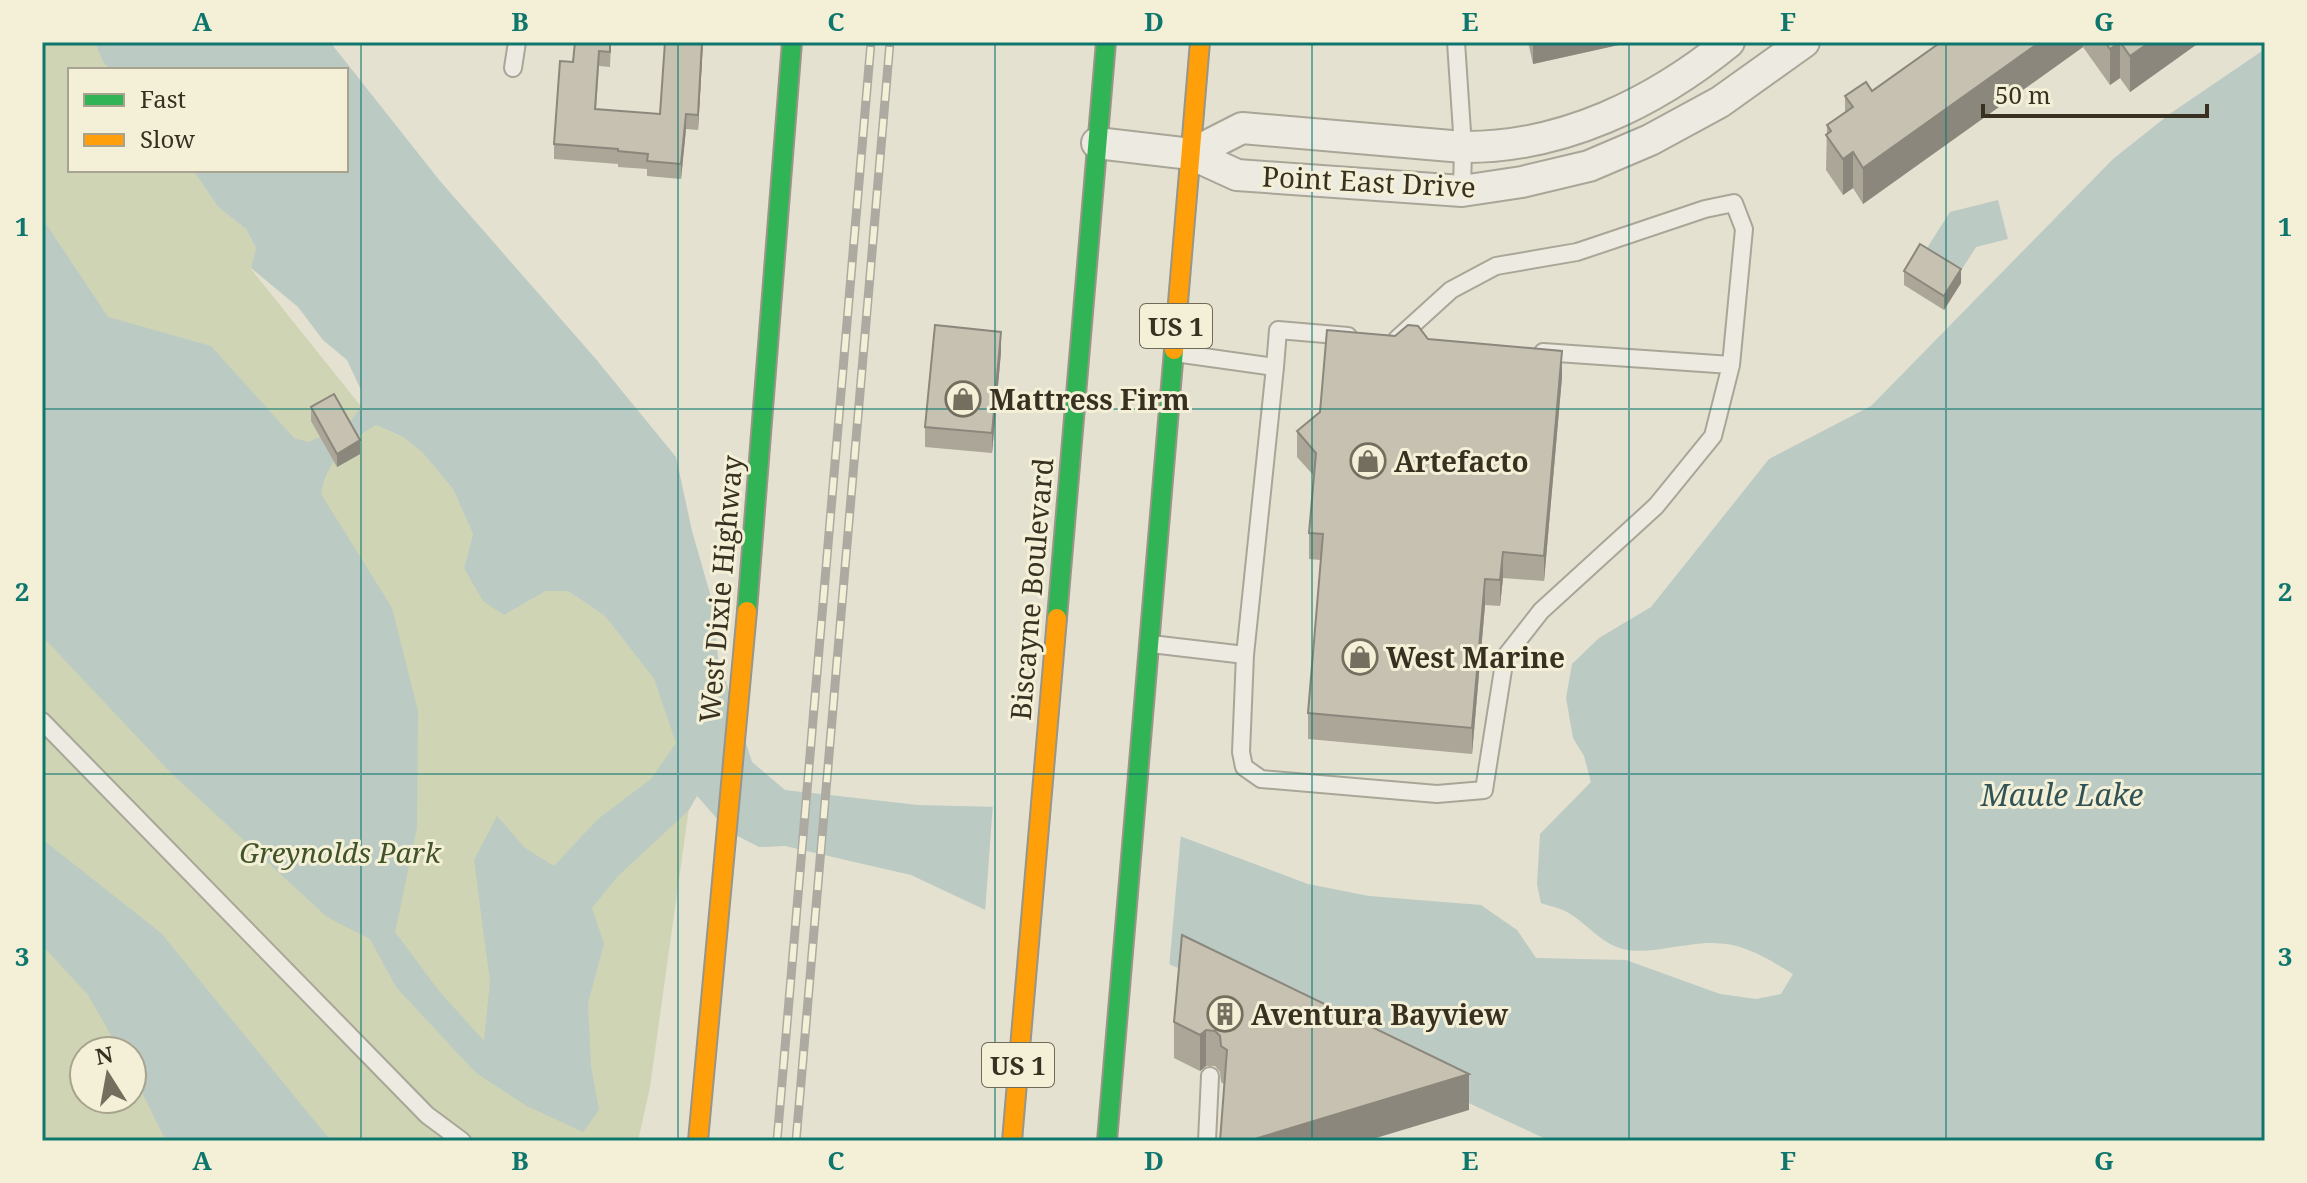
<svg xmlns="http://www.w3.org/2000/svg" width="2307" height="1183" font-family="'Noto Serif',serif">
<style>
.green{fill:#ced4b4;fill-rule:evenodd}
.water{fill:#bbcac3;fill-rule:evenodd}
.pier{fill:#e4e1d0}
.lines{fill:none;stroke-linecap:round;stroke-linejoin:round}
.lane-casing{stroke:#a9a698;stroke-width:20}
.street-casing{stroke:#a9a698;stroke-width:34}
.fast-casing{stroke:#999588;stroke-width:22}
.slow-casing{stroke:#999588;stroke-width:22}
.lane{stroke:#eceae1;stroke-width:16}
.street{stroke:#eceae1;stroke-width:30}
.fast{stroke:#30b455;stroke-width:18}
.slow{stroke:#ff9f0a;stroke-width:18}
.rail-casing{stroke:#adaaa1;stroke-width:9}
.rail{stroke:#f3f0d7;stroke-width:6;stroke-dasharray:18;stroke-linecap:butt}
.wall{fill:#aba698}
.shaded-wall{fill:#8b877c}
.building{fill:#c7c1b1;stroke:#8b877c;stroke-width:2}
.grid{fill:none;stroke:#0f766e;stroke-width:2;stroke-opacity:0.55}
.labels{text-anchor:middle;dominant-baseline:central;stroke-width:6;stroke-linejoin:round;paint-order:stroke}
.shield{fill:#f3f0d7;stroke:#706a58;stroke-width:2}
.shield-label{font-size:26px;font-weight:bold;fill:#383021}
.street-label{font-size:28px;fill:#383021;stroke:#f3f0d7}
.poi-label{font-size:28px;font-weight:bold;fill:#383021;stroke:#f3f0d7;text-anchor:start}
.park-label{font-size:28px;font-style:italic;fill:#415329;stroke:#f3f0d7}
.water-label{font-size:30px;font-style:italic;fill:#315256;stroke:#f3f0d7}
.neatline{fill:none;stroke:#0f766e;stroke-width:3}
.grid-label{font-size:26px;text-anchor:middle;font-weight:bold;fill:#0f766e}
</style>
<rect width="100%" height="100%" fill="#e4e1d0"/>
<path class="green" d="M42 42H95L103 62 110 70H70V170H193L218 207 246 229 256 248 251 269 376 425 403 437 422 452 453 489 473 534 464 568 504 615 546 591H568L605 616 654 679 692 786 650 1087 638 1141H42ZM84 1051H132V1099H84Z"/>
<path class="water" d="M95 42H330L440 181 595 358 676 457 692 531 713 604 718 658 738 718 752 762 785 790 918 805 1040 808 1134 819 1308 884 1369 896 1481 905 1517 930 1536 958 1626 960 1720 994 1756 999 1781 994 1793 974C1755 951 1734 938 1689 945 1669 947 1647 953 1627 950 1600 945 1587 922 1565 911 1557 907 1549 906 1541 903L1537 884 1540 834 1591 782 1584 756 1573 738 1566 698 1572 664 1599 638 1651 607 1769 459 1871 406 2113 159 2171 113 2265 49V1141H1550L1188 972 1124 946 1028 930 911 875 785 846 759 847 728 831 697 796 689 810 617 877 592 908 604 944 588 1003 591 1066 599 1110 583 1132 527 1106 476 1073 396 987 370 939 327 917 172 774 42 636V218L108 317 211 346 294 438 308 442 346 427 361 407V390L347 360 323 340 298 307 251 268 256 248 246 229 218 207 193 170H346V70H110L103 62ZM376 425 403 437 422 452 453 489 473 534 464 568 483 601 504 615 546 591H568L605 616 654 679 676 743 651 779 598 819 554 866 525 848 497 816 474 860 490 982 484 1041 439 991 395 932 417 828 418 711 392 608 321 494C326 462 348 441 376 425Z
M1998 200 2008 239 1976 247 1962 269 1927 248 1950 212Z
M42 839 161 933 326 1135 335 1141H166L132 1072V1051H120L88 995 42 945Z"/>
<path class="pier" d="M993 803 1041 804 1134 815 1181 833 1169 969 1123 950 1027 933 985 913Z"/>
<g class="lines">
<defs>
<path id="lane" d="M1456 42 1463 147 1462 191
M513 68 517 42
M1397 339 1451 290 1496 266 1577 252 1705 209 1734 203 1744 229 1731 365
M1275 367 1278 330 1348 336
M1151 644 1245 655 1275 367 1175 353
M1245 655 1241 752 1244 767 1261 779 1437 794 1484 790 1505 657 1541 611 1656 506 1713 436 1731 365 1543 352
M42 721 427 1115 462 1141
M1207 1141 1210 1076"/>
<path id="street" d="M1097 143 1191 154 1237 175 1462 191 1522 182 1589 166 1650 140 1720 102 1804 42
M1191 154 1242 128 1463 147C1562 148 1654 103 1729 42"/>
<path id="fast" d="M747 611 792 42
M1057 618 1106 42
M1107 1141 1174 350"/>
<path id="slow" d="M1174 350 1200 42
M698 1141 747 611
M1012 1141 1057 618"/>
</defs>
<use href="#lane" class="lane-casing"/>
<use href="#street" class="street-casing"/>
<use href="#fast" class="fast-casing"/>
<use href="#slow" class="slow-casing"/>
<use href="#lane" class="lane"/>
<use href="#street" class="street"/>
<use href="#fast" class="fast"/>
<use href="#slow" class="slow"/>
<defs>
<path id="rail" d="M777 1141 871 42
M796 1141 890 42"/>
</defs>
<use href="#rail" class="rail-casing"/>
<use href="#rail" class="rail"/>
</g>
<path class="wall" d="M611 42 610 67 599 66 596 109 660 114 703 42 698 130 686 129 681 179 647 176V169L618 167V164L554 159V144L573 62Z
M1528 42H1632L1533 64Z
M1941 42H2200L2130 92 2120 78 2110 85 2083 47 1863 204 1853 188 1843 195 1826 170 1827 125 1845 112V96L1872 91Z
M1904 271 1961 283 1944 310 1904 285Z
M1428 339 1562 377 1544 581 1503 578 1500 606 1485 605 1472 754 1308 739V713L1321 560 1309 559V533L1314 476 1297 457V431Z
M1001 352 992 453 925 447V427Z
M311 407 360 454 337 467 311 421Z
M1182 935 1469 1110 1224 1084 1221 1082 1220 1072 1215 1066H1206L1200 1071 1174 1058V1022Z"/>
<path class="shaded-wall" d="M702 42H703L698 130V115Z
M1533 42H1632L1533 64Z
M2040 42H2083V47L1863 204V168Z
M2120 42V78L2110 85V49Z
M2150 42H2200L2130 92V56Z
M686 114V129L681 179V164Z
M1853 152V188L1843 195V159Z
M1961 269V283L1944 310V296Z
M1001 332V352L992 453V433Z
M1562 351V377L1544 581V556Z
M360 440V454L337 467V454Z
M1503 552V578L1500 606V580Z
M1485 579V605L1472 754V728Z
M1206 1030V1066L1200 1071V1035Z
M1469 1074V1110L1366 1141H1248Z"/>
<path class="building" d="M575 42H610V52L599 51 595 109 660 114 665 42H702L698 115 686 114 681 164 647 161 648 154 618 151V149L554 144 560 61 573 62Z
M1941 42H2040L1863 168 1853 152 1843 159 1826 135 1831 131 1827 125 1853 107 1845 96 1866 82 1872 91Z
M2105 42H2150L2130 56 2120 42 2110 49Z
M1920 244 1961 269 1944 296 1904 271Z
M935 325 1001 332 992 433 925 427Z
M1408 325 1418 326 1428 339 1562 351 1544 556 1503 552 1500 580 1485 579 1472 728 1308 713 1323 534 1309 533 1316 453 1297 431 1320 412 1327 330 1395 336Z
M334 394 360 440 337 454 311 407Z
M1182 935 1469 1074 1248 1141H1220L1227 1050 1221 1046 1220 1036 1215 1031 1206 1030 1200 1035 1174 1022Z"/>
<path class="grid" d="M361 42V1141M678 42V1141M995 42V1141M1312 42V1141M1629 42V1141M1946 42V1141M42 409H2265M42 774H2265"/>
<defs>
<symbol id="shop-ring" viewBox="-11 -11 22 22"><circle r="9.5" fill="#f3f0d7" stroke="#746e5e" stroke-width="1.5"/><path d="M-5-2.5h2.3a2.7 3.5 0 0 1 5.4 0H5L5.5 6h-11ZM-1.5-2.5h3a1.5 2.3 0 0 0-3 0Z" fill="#746e5e"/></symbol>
<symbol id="building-ring" viewBox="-11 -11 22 22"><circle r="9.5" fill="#f3f0d7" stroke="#746e5e" stroke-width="1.5"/><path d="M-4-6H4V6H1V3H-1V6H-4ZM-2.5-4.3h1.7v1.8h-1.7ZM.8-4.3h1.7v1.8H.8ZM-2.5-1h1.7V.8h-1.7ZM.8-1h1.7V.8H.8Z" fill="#746e5e"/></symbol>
</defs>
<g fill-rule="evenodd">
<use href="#shop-ring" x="943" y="379" width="40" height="40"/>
<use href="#shop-ring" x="1348" y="441" width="40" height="40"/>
<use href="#shop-ring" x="1340" y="637" width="40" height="40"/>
<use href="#building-ring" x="1205" y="994" width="40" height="40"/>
</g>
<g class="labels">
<g class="shield">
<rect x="1140" y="304" width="72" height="44" rx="6"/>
<rect x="982" y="1043" width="72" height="44" rx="6"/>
</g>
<g class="shield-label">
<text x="1176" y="326">US 1</text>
<text x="1018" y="1065">US 1</text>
</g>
<g class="street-label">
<text transform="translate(1369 181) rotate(3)">Point East Drive</text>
<text transform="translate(720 589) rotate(-85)">West Dixie Highway</text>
<text transform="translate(1031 589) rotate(-85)">Biscayne Boulevard</text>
</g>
<g class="poi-label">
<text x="989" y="399">Mattress Firm</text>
<text x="1394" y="461">Artefacto</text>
<text x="1386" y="657">West Marine</text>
<text x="1251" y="1014">Aventura Bayview</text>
</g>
<g class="park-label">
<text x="340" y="852">Greynolds Park</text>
</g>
<g class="water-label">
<text x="2062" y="794">Maule Lake</text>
</g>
</g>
<rect width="2307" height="1183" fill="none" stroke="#f3f0d7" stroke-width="88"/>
<rect x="68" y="68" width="280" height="104" fill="#f3f0d7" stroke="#a8a38e" stroke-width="2"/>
<rect x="84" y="94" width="40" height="12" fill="#30b455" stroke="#a8a38e" stroke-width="2"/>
<text x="140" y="108" font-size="24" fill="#383021">Fast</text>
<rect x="84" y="134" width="40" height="12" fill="#ff9f0a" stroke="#a8a38e" stroke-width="2"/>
<text x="140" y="148" font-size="24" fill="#383021">Slow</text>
<g transform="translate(108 1075) rotate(349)"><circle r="38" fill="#f3f0d7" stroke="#a8a38e" stroke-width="2"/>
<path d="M0-6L14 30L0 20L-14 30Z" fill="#746e5e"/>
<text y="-12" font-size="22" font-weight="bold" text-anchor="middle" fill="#383021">N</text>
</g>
<path d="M1983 104v12h224v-12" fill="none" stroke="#383021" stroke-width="4"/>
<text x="1995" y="104" font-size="24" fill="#383021" stroke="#f3f0d7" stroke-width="6" paint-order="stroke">50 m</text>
<rect x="44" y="44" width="2219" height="1095" class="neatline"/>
<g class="grid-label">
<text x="202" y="31">A</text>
<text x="520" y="31">B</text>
<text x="836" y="31">C</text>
<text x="1154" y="31">D</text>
<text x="1470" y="31">E</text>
<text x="1788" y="31">F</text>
<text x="2104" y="31">G</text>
<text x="22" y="236">1</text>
<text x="2285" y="236">1</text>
<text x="22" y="601">2</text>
<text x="2285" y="601">2</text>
<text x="22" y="966">3</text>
<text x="2285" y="966">3</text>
<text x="202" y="1170">A</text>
<text x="520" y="1170">B</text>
<text x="836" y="1170">C</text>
<text x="1154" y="1170">D</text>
<text x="1470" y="1170">E</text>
<text x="1788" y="1170">F</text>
<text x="2104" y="1170">G</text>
</g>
</svg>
